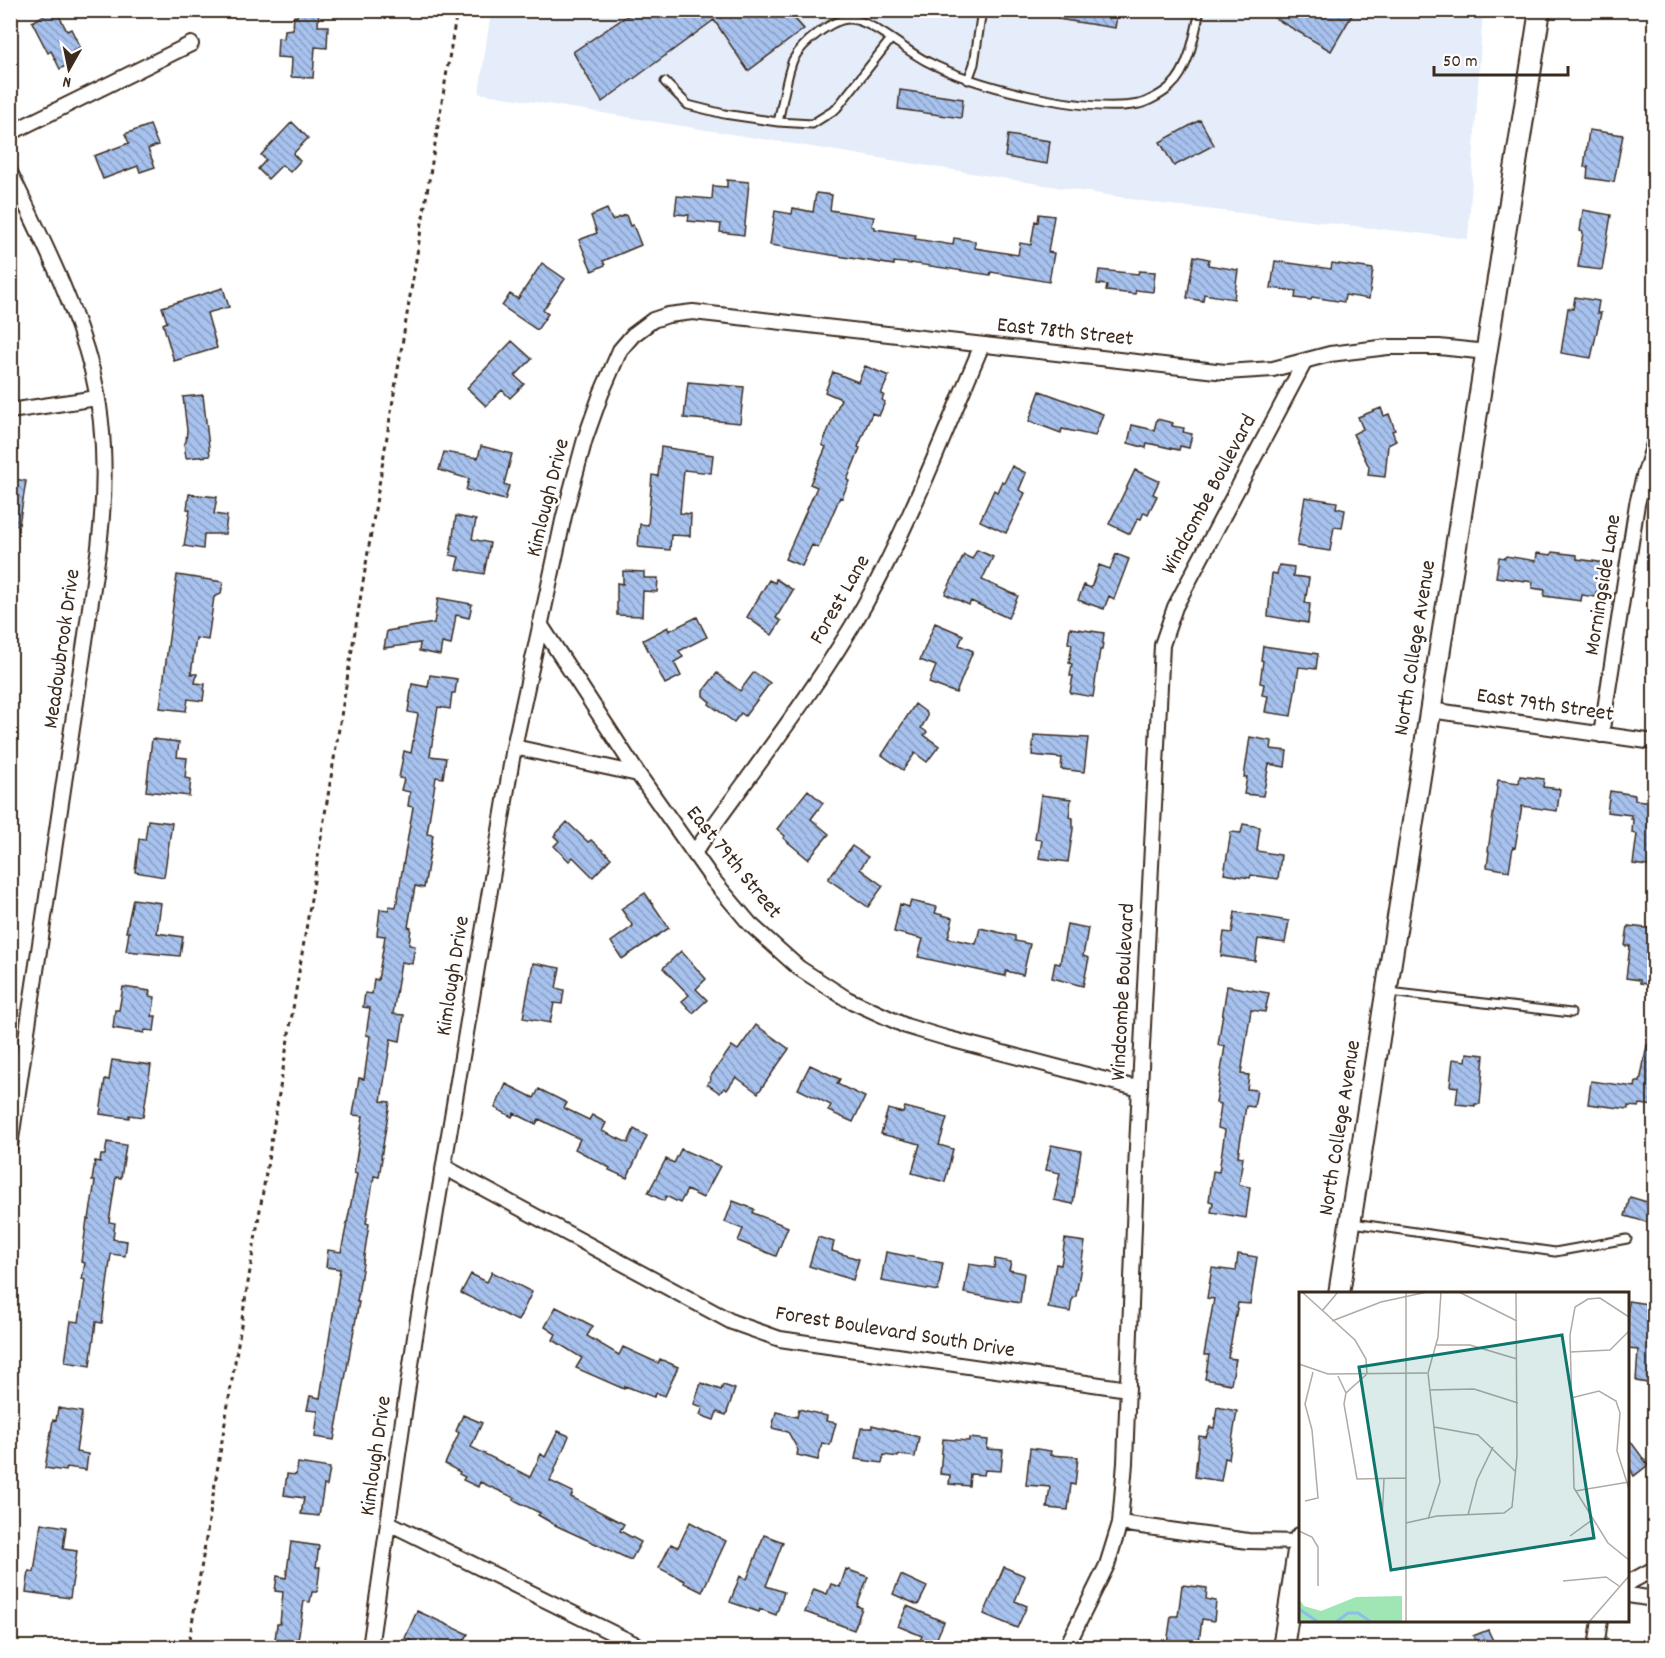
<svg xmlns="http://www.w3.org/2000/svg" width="1665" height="1658" font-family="Dekko,sans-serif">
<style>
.built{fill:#e5edfa}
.building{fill:url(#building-back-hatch);stroke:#3b2a1e;stroke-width:1.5}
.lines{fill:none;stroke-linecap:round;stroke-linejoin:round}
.service-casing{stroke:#3b2a1e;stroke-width:11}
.minor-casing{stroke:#3b2a1e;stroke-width:18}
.secondary-casing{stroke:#3b2a1e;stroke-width:24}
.path{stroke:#3b2a1e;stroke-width:3;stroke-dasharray:4.5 4.5;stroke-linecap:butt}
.service{stroke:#fff;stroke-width:7}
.minor{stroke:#fff;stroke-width:14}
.secondary{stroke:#fff;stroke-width:20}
.labels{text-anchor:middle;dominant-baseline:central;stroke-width:5;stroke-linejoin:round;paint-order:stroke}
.street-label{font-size:22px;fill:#3b2a1e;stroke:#fff}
.inset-river{fill:none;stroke:#8dbee9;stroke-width:3}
.inset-road{fill:none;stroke:#b1aaa5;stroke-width:1.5}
.view{fill:#0f766e;fill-opacity:0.15;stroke:#0f766e;stroke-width:3}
.inset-edge{fill:none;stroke:#3b2a1e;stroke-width:3}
</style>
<defs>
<pattern id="building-back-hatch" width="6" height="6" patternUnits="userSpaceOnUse" patternTransform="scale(1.5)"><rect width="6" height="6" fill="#a7c2ee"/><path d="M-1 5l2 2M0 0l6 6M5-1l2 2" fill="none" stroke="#899ec0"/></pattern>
</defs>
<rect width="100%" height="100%" fill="#fff"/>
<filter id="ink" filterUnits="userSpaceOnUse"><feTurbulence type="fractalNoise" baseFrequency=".0167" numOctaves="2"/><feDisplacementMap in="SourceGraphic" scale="12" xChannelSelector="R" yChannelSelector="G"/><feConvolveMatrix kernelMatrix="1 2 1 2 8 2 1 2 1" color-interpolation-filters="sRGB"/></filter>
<g filter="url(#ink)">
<path class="built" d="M491 11H1483L1468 239 1162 204 479 93Z"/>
<path class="building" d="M53 10H56L67 31 71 29 80 47 73 51 78 59 60 69 51 51 48 53 32 22Z
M297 10H319L318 26H328L327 48 315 47 313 78 291 77 292 58 277 57 278 38 284 39 285 30 293 29 294 16 297 17Z
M636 10H787L804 29 748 71 714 20 602 102 573 52Z
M1059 10H1118L1115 28 1058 19Z
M1261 10H1355L1331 51Z
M900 90 963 99 961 118 898 109Z
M1200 120 1214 145 1174 166 1160 142Z
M292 122 308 138 293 154 300 161 290 172 282 165 268 179 258 169 266 160 261 155Z
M150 125 158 145 148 149 155 167 140 172 138 166 103 179 94 156 129 143 125 134Z
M1589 130 1623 135 1614 182 1587 178 1588 167H1584Z
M1008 135 1050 141 1047 164 1005 157Z
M727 180 749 182 744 235 720 232 721 224 688 221 689 215 675 214 677 196 712 199 713 186 727 187Z
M816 193 832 195 830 210 874 217 872 226 875 227V229L916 235 915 239 953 245 954 238 975 241V248L1018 255 1020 243 1031 245 1035 221 1038 222 1039 214 1054 216 1048 252 1054 253 1049 282 991 272 990 275 911 263V264L894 262V265L770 245 775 211 792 214 793 208 813 212Z
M607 209 612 220 626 215 630 226 633 225 641 245 603 261 605 265 592 271 579 240 597 233 591 216Z
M1583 210 1611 215 1602 270 1578 267 1583 232 1580 231Z
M1194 256 1209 259 1208 265 1238 270 1234 299 1204 294 1203 301 1187 298Z
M1275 261 1331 269 1332 263 1373 269 1369 299 1345 295 1344 302 1312 297 1311 300 1295 298 1296 291 1271 288Z
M542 263 565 279 543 310 548 314 537 330 502 306 510 294 518 299Z
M1099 270 1138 274 1139 271 1155 272 1153 292 1136 290 1135 294 1106 291 1107 285 1097 284Z
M223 288 229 307 207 313 217 348 174 361 163 324 167 322 162 307Z
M1575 297 1599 301 1597 313H1601L1591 358 1561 353 1568 308 1573 309Z
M512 341 532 359 515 376 524 384 510 398 502 390 486 406 467 388Z
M865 366 889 376 881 394 884 395 882 400 885 402 879 416 872 413 858 447 860 448 847 480 849 481 842 498 840 497 818 548 812 545 802 566 785 559 817 487 810 484 826 447 822 445 841 399 825 392 833 372 858 382Z
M688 382 744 387 740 423 684 418Z
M1040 391 1103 414 1095 436 1062 429 1061 433 1029 421Z
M203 395 210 456 186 458 184 443 186 442 187 430 183 397Z
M1381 408 1384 416 1389 414 1395 430 1392 431 1396 441 1388 445 1385 477 1368 475 1369 467 1353 434 1363 429 1358 417Z
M1157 419 1173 423 1172 426 1184 428 1183 432 1192 434 1189 448 1180 446 1179 450 1147 443 1146 448 1128 443 1132 425 1154 430Z
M481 446 512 454 504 484 509 486 505 500 466 490 469 479 439 470 444 452 478 458Z
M661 447 713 455 711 473 684 470 680 513 691 514 690 536 671 535 670 550 638 547 640 524 648 525 652 475 658 476Z
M1012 466 1026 473 1019 490 1025 493 1006 533 980 521 994 490 997 492 1002 481 1004 483Z
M1135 470 1159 481 1153 494 1157 496 1148 514 1144 512 1141 519 1138 518 1130 534 1109 524Z
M10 478 26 481 19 525 10 524Z
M189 494 217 497 214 514 227 516 225 534H204L203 549 184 546 190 510 187 509Z
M1305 497 1337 502 1336 508 1345 510 1342 528 1334 527 1330 551 1297 546Z
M456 516 476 520 472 539 490 543 484 574 456 569 459 557 450 555Z
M977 550 993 557 982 580 1018 596 1008 618 971 601 969 605 945 594 964 555 972 559Z
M1552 552 1577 555V559L1606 563 1601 593 1596 592 1595 597 1582 595 1581 601 1544 596 1545 590 1532 588 1533 582 1496 577 1499 557 1505 558 1506 556 1536 561 1537 553 1551 555Z
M1116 554 1129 559 1114 599 1109 596 1104 609 1078 600 1084 585 1091 588 1099 565 1110 569Z
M1279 565 1294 567 1293 576 1309 578 1305 603 1310 604 1308 623 1268 616 1272 573 1277 574Z
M623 571 644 572V578H658L657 592 643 591 642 616 617 615V583L623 584Z
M177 575 223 582 221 594 214 597 208 640 196 638 191 674H197L195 683 205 684 203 701 188 699 186 711 160 708Z
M776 579 793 590 776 618 781 621 772 635 747 617 769 580 775 583Z
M438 598 472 604 469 618 456 615 451 645 442 643 440 655 419 651 420 643 384 648 387 631 434 623Z
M697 617 707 637 679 651 683 657 674 662 681 676 665 684 643 640 668 627 669 631Z
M935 623 963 635 959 645 973 651 956 693 929 683 936 666 920 660Z
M1070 628 1104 633 1102 650H1100L1093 697 1070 693 1073 676H1070L1072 664 1069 663 1072 644 1068 643Z
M1263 646 1318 654 1316 669 1299 667 1291 716 1265 712 1268 696 1262 695 1264 684 1260 683 1263 661 1261 660Z
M754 672 770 683 745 716 741 713 734 722 709 704 710 702 703 696V691L717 673 740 691Z
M430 675 457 679 455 693H452L450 709 438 707 430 756 446 758 443 778 436 777 427 834 433 835 424 888 415 886 408 927 411 928 409 945 415 946 412 964 401 962 393 1014 404 1015 400 1041 391 1039 381 1101 390 1102 381 1158H382L379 1177 374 1176 366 1223 369 1224 357 1302H359L334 1440 315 1437 318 1411 307 1410 310 1396 320 1398 340 1269 326 1267 328 1250 341 1252 357 1174 354 1173 363 1116 353 1115 359 1078 364 1079 370 1036 366 1035 370 1008 363 1007 365 993 372 994 374 979 378 980 385 936 377 935 380 909 389 910V906L396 907 413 807 408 806 410 792 401 790 404 779 399 778 404 751 411 753 418 714 408 712 412 684 428 687Z
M915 704 927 713V718L921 728 927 732 924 735 939 746 927 762 915 753 903 770 882 755Z
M1034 735 1088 738 1084 772 1061 769 1062 758 1032 755Z
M1250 737 1272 741 1271 749 1287 751 1285 767 1269 764 1263 796 1244 794 1247 777H1244Z
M152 739 179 742 177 757 187 758 185 778 191 779 189 796 146 791Z
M1520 776 1544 779 1543 787 1560 789 1557 811 1522 806 1515 848 1513 847 1509 871 1487 867 1489 852 1488 851 1498 780 1519 783Z
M808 790 823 803 811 819 829 834 808 859 783 838 785 836 777 829Z
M1610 791 1635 795V800L1654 802V867L1633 864 1637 834 1632 833 1633 819H1631V815L1607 812Z
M1041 795 1071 799 1069 817 1073 818V829L1068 862 1039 858 1042 840 1035 839Z
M148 820 172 823 164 877 135 872 139 839 145 840Z
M567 822 588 842 591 840 611 858 593 877 573 857 569 861 554 846 559 841 554 836Z
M1243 824 1260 827 1257 851 1281 855 1278 879 1251 875 1250 878 1224 874 1231 832 1241 833Z
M852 846 868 857 860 869 883 886 868 907 828 879Z
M645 893 669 928 622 959 611 942 633 926 621 909Z
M133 899 161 903 157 933 183 937 180 956 126 951 129 932H126Z
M911 901 937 907 935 913 953 918 948 938 976 944 980 928 1015 936V941L1030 944 1023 975 1006 971 1005 976 918 957 923 939 894 932 900 904 909 907Z
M1235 912 1289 921 1285 943 1258 939 1255 961 1221 956 1224 932 1232 933Z
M1067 924 1088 928 1083 956 1089 958 1083 986 1052 978 1055 963 1060 964Z
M1628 926 1654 929V985L1640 983V980L1626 978 1630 946H1625Z
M681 951 706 979 696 989 707 1000 693 1013 682 1001 689 995 663 968Z
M533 963 560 968 556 988 564 990 562 1004 554 1003 550 1023 523 1018Z
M1227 986 1269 993 1265 1012 1251 1010 1241 1074 1249 1075 1247 1089 1257 1090 1254 1107 1246 1106 1238 1156 1243 1157 1239 1185 1250 1187 1246 1218 1211 1212 1213 1202 1209 1201 1213 1171 1219 1172 1225 1130 1218 1128 1221 1104 1216 1103 1225 1046 1218 1045Z
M123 987 150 991 149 996 155 997 152 1016H156L154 1031 145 1030 144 1033 113 1028 115 1010H119Z
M756 1025 789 1049 758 1093 736 1077 727 1090 724 1088 720 1093 707 1084 711 1079 710 1077 732 1046 738 1050Z
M1647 1045 1654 1046V1106L1640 1104 1639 1107 1628 1106V1109L1588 1104 1591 1081 1635 1087 1636 1082H1640Z
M1467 1053 1484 1055 1480 1104H1475V1106L1456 1104 1458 1087 1450 1086 1453 1059 1466 1061Z
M112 1060 151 1065 143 1117 129 1115V1118L100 1114 105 1079 109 1080Z
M810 1065 840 1079 837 1084 865 1097 853 1122 828 1111 831 1105 798 1089Z
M506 1084 534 1098 539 1089 567 1103 564 1108 589 1120 592 1115 606 1123 602 1131 628 1143 634 1129 647 1136 627 1178 609 1170 610 1168 575 1149 580 1139 539 1119 536 1124 514 1113 512 1117 495 1108Z
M905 1107 947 1118 939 1145 953 1149 945 1182 912 1173 920 1144 881 1134 888 1109 903 1113Z
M107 1142 126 1145 121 1178 116 1177 109 1222 115 1223 113 1239 127 1241 125 1256 111 1254 102 1323 96 1322 90 1366 65 1362 71 1321 79 1322 85 1280 82 1279 85 1263 81 1262 87 1219H89L95 1181H92L95 1161 100 1162 101 1155H105Z
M1051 1145 1081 1151 1073 1204 1054 1200 1060 1173 1046 1170Z
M681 1149 720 1166 703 1198 687 1190 680 1203 666 1196 664 1201 648 1193 666 1159 674 1163Z
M1630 1197 1654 1204 1650 1223 1625 1216Z
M733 1201 754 1209 753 1213 788 1227 776 1256 738 1241 743 1229 725 1222Z
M818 1237 834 1242 832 1251 859 1259 853 1280 809 1266Z
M1065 1239 1085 1242 1076 1296 1072 1300 1070 1312 1048 1308 1056 1264 1061 1265Z
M886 1252 943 1263 938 1291 881 1281Z
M1238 1254 1257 1257 1250 1304 1238 1303 1228 1358 1236 1359 1231 1384 1205 1379 1209 1355H1204L1214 1299 1207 1298 1212 1268 1236 1271Z
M995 1259 1011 1262 1009 1270 1024 1273 1020 1303 964 1293 969 1264 994 1268Z
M492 1272 532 1292 518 1321 461 1293 471 1274 487 1282Z
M1628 1301 1654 1305V1384L1636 1381 1638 1350 1628 1349Z
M556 1307 593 1326 587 1336 619 1355 623 1347 658 1363 660 1359 678 1367 665 1396 657 1393 654 1397 625 1386 624 1389 576 1368 582 1358 553 1340 556 1334 545 1327Z
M701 1383 721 1390 723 1385 735 1389 726 1415 717 1412 714 1420 700 1415 703 1407 694 1404Z
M1217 1407 1237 1411 1229 1459 1225 1458 1221 1481 1195 1477 1199 1436 1206 1437 1210 1427 1214 1428Z
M58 1408 82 1412 76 1452 88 1454 86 1470 67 1467 66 1471 45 1468 53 1420 56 1421Z
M799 1409 827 1416 826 1421 836 1423 830 1445 822 1443 818 1460 797 1455 798 1450 788 1432 772 1428 776 1412 797 1417Z
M463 1415 482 1423 471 1447 530 1477 541 1454 545 1457 558 1431 569 1436 550 1481 573 1492 571 1497 624 1524 620 1531 641 1542 631 1560 557 1526 538 1515 540 1513 514 1500 515 1498 480 1482 478 1487 463 1480 465 1477 459 1474 460 1472 445 1464 459 1433 456 1431Z
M872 1425 919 1437 915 1457 899 1455 898 1457 884 1455 882 1463 855 1459 861 1428H872Z
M969 1438 988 1440 987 1449 1003 1450 1001 1471 985 1470 984 1475 970 1474 969 1486 949 1484 950 1475 940 1474 943 1439 969 1441Z
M1628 1438 1648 1465 1634 1476 1628 1465Z
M1030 1448 1051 1451 1050 1455 1078 1457 1075 1485 1071 1484 1068 1510 1047 1508 1050 1487 1026 1485Z
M298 1463 330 1468 327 1486 324 1485 319 1516 301 1514 304 1498 284 1495 287 1474 296 1475Z
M690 1522 726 1541 702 1592 684 1583 685 1581 659 1568 671 1544 678 1547Z
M41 1523 66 1527 63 1549 77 1551 70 1598 26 1592 29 1571 34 1572Z
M764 1535 783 1542 766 1586 784 1592 776 1615 760 1609 759 1612 730 1602 740 1576 747 1579Z
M291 1542 319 1546 316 1567H320L317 1592H312L310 1602 304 1601 297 1647H274L277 1624H280L283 1592 275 1591 277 1576 286 1578Z
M1004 1567 1025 1576 1015 1601 1027 1606 1017 1628 984 1614Z
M846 1569 868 1577 857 1606 862 1608 854 1630 805 1612 814 1589 827 1594 831 1584 840 1587Z
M901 1575 927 1587 918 1605 893 1594Z
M1182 1585 1207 1588 1206 1599 1216 1601 1214 1621 1202 1619 1199 1642 1191 1640 1190 1647 1167 1644 1171 1616H1178Z
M907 1606 944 1622 933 1647 919 1643 922 1636 898 1626Z
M417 1611 468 1634 461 1647H425L405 1638Z
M1488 1630 1496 1647H1478L1473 1636Z"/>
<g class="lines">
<defs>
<path id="service" d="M968 80 974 64 982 10
M665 82 688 105 724 114 778 122 812 124 836 109 891 39
M778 122C782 106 787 74 793 60 801 44 832 18 851 19 872 21 906 51 926 61 976 87 1084 114 1139 104 1148 102 1164 93 1171 86 1189 70 1195 33 1200 10
M1389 992 1571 1013
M1353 1223 1555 1252 1627 1239"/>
<path id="minor" d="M10 133 191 44
M10 172C41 237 74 301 92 370 106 427 106 489 99 547L10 1146
M10 411 97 398
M540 624 638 774 713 880 750 924 799 968 847 999 906 1026 946 1038 1140 1089
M1430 710 1654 742
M1601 735 1637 504 1644 476 1654 444
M514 747 638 774
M694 853C752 771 815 692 864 606 910 524 945 431 982 345
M444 1167 732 1322 780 1339 814 1344 1128 1389
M389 1523 643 1648
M1120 1523 1248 1541 1300 1542
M1628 1583 1654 1569
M1628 1595 1654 1599
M370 1648 415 1337 514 747 564 516 585 439 601 394 620 350 633 335 653 320 668 315 693 312 1225 372 1273 369 1330 354 1388 347H1439L1487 352
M1066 1648 1107 1565 1120 1523 1125 1463 1137 1147 1162 645 1175 607 1305 361
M1596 1648 1600 1620"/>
<path id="secondary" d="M1339 1294 1540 10
M1283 1648 1300 1538"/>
</defs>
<use href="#service" class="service-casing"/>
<use href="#minor" class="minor-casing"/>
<use href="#secondary" class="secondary-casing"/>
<path class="path" d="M188 1648 457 10"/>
<use href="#service" class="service"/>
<use href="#minor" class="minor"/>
<use href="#secondary" class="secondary"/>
</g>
</g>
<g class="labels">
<g class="street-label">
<text transform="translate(1065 333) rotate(6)">East 78th Street</text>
<text transform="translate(1210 495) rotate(-62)">Windcombe Boulevard</text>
<text transform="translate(549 498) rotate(-76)">Kimlough Drive</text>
<text transform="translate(1604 585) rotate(-81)">Morningside Lane</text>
<text transform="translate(841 600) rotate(-60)">Forest Lane</text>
<text transform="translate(1416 648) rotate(-81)">North College Avenue</text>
<text transform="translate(63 649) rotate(-82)">Meadowbrook Drive</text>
<text transform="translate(1545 706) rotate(8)">East 79th Street</text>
<text transform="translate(733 863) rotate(51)">East 79th Street</text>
<text transform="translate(454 976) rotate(-81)">Kimlough Drive</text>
<text transform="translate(1124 992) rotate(-87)">Windcombe Boulevard</text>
<text transform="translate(1341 1128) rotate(-81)">North College Avenue</text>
<text transform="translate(895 1333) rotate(9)">Forest Boulevard South Drive</text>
<text transform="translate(377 1456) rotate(-82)">Kimlough Drive</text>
</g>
</g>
<g transform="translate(1299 1292)">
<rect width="330" height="330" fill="#fff"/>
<path d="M103 304V330H0V307L5 314 22 319 57 305Z" fill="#9ee6b4"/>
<path class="inset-river" d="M0 317 19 330M37 330 49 321H59L72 330"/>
<path class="inset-road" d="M3 0 56 48 67 67 68 82 47 101 45 112 58 187 107 186M107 0V330M160 0 218 29M23 19 39 0M330 25 301 6 289 7 276 15 271 43 275 196 309 251 330 268M33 29 82 10 128 0M137 53H171L218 67M271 60 311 58 330 39M0 72 29 82 128 81M39 84 47 101M130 98 175 97 219 111M272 106 300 99 317 109 321 121 318 159 330 197M135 135 179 143 216 179M276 199 330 190M6 209 19 206 13 138 6 112 14 80M169 223 178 188 194 155M129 227 141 190 129 81 139 45 142 0M83 229 85 187M107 231 138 224 205 221 213 215 218 164 217 0M0 239 13 245 19 255V294M271 244 293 228M264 289 307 285 320 294M290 330 330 284"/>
<path class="view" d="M263 43 295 246 92 278 60 75Z"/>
<rect width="330" height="330" class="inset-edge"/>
</g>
<rect width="1665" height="1658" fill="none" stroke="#fff" stroke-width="36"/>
<rect x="18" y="18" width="1629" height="1622" fill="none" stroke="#3b2a1e" stroke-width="2" filter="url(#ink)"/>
<g transform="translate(69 69) rotate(189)" stroke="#ffffff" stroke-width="4.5" paint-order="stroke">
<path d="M0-4.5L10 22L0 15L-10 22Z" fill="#3b2a1e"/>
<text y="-9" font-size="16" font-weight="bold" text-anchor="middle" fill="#3b2a1e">N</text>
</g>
<path d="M1434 66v9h134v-9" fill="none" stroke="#3b2a1e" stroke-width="3"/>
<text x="1443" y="66" font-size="18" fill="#3b2a1e" stroke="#ffffff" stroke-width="4.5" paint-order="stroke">50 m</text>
</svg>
